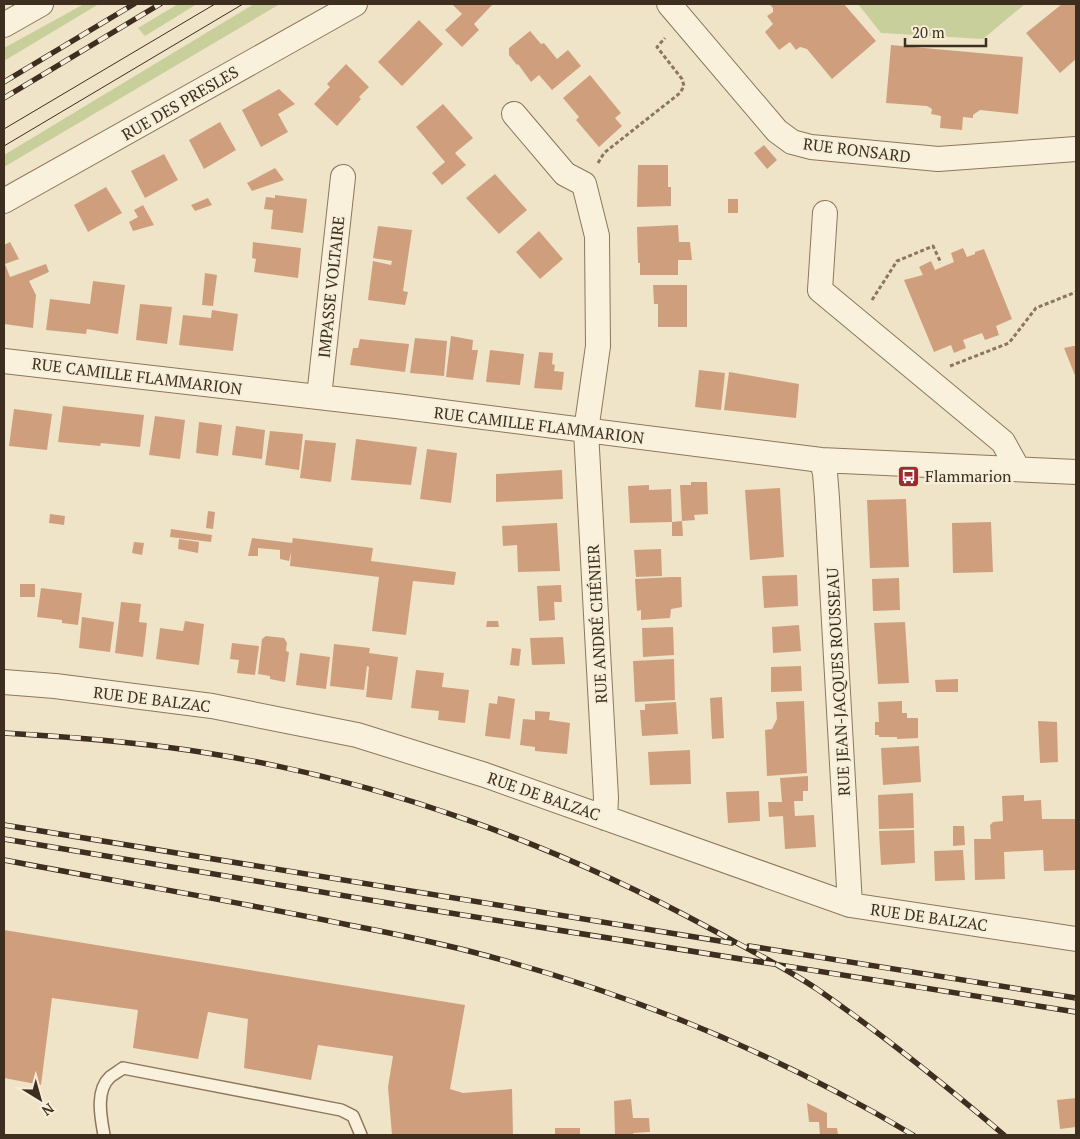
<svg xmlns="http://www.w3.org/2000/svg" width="1080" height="1139" font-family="'PT Serif',serif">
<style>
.green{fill:#c9cf9b}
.building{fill:#cf9f7d}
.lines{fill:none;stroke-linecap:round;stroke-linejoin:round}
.service-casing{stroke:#8d765c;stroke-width:14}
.minor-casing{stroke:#8d765c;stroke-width:26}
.path{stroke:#8d765c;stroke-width:3;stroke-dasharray:4 2.5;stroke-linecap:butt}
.service{stroke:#faf1dc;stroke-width:11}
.minor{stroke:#faf1dc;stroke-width:24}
.tram{stroke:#3d2e20;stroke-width:1}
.rail-casing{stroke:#3d2e20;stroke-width:5.5}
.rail{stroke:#f7eed8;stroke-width:4;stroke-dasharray:11;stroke-linecap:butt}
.labels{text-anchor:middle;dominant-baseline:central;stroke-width:4.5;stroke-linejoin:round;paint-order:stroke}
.street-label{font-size:16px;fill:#3d2e20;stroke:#f7eed8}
.poi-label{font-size:16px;fill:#3d2e20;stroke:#f7eed8;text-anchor:start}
</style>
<rect width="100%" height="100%" fill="#f0e4c8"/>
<path class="green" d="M84 4H99L4 61V48Z
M178 4H197L145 36 138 28Z
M254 4H280L4 167V155Z
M858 4H1025L983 39 881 33Z"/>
<path class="building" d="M452 4H493L474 24 479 30 462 47 445 30 462 14Z
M769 4H844L876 41 832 79 807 49 800 47 796 50 790 42 779 50 765 32 773 24 767 16 773 12V8Z
M1062 4H1076V59L1060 73 1026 33Z
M419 20 443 44 402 86 378 62Z
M530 31 541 44 544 43 557 59 568 50 581 66 552 90 539 75 531 82 518 64 517 65 509 55V48Z
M891 45 1023 57 1018 114 980 110 973 115V118L963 117 962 130 940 128 941 116 931 114 932 109 927 106 886 103Z
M346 64 369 87 359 97 361 99 337 126 314 104 330 87 327 84Z
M590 75 621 113 615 118 622 126 599 147 576 120 579 117 563 98Z
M279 89 295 104 278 114 288 132 261 147 242 110Z
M443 104 473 138 455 153 466 165 442 185 432 173 445 162 416 127Z
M220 122 236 150 204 169 189 140Z
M764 145 777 160 767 169 754 153Z
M164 154 178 180 145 198 131 171Z
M638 165H668V187H671V206L637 207Z
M275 168 284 180 252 191 247 183Z
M495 174 527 210 499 234 466 198Z
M106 187 122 213 88 232 74 205Z
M275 195 307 199 303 233 271 229 273 210 264 209 266 197 275 198Z
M208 198 212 205 195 211 191 205Z
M728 199H738V213H728Z
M143 205 154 225 133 231 129 222 138 217 134 210Z
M678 225 679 242H690L692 260H678V275H640V263H638L637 227Z
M378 226 412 230 403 291 408 292 405 305 368 300 373 261 391 265 392 261 373 258Z
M539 231 563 259 540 279 516 252Z
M10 242 19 259 5 264 10 277 46 264 49 272 29 281 36 295 33 328 4 324V245Z
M253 242 301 248 298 278 254 272 256 259 252 258Z
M963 248 967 257 975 254V252L984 249 1012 319 996 326 999 335 985 340 982 333 963 340 966 348 954 353 951 345 934 352 904 280 923 275 919 267 931 261 935 270 954 262 951 253Z
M205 273 217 275 213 306 202 305Z
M93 281 125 285 118 334 87 329 86 334 46 330 50 299 90 304Z
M653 285H687V327H658V304H654Z
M140 304 172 307 167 344 136 340Z
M212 310 238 314 233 351 179 345 183 315 211 318Z
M451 336 473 340 472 350H478L473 380 446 377Z
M415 338 447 341 444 376 410 373Z
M360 339 409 344 405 372 350 365 353 348H358Z
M1073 346H1076V378L1064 348Z
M490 350 524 354 520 385 486 382Z
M539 352 553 353 552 364 555 365 554 371 564 372 562 390 534 388Z
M699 370 725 373 721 410 695 407Z
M729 372 799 384 796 418 724 410Z
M63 406 144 415 140 447 101 443 100 446 58 442Z
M14 409 52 414 47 450 9 446Z
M155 416 185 420 180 459 149 455Z
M199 422 222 425 218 456 196 453Z
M236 426 265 430 262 459 232 455Z
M270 431 303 434 299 470 265 465Z
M356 439 417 447 411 485 351 480Z
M305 440 336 443 331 482 300 478Z
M427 449 457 453 451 503 420 499Z
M562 470 563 499 496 502V474Z
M691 482H707L708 514 694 515 695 520 682 521 683 536H672V522L682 521 680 485H691Z
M649 485V490L671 489 672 522 630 523 628 486Z
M780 488 784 557 750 560 745 490Z
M906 499 909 567 870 568 867 500Z
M208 511 215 512 213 529 206 528Z
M50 514 65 516 64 525 49 523Z
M991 522 993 572 953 573 952 523Z
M557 523 560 571 518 572 517 545 503 546 502 526Z
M171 529 212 535 211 542 170 537Z
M252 538 292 543 293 538 373 548 371 561 456 572 454 585 413 581 406 635 372 631 379 577 290 566 291 552 289 561 280 559V550L258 548V556H248Z
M179 539 199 542 198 553 178 549Z
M134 542 144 543 142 555 132 553Z
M661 549 662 576 636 577 634 550Z
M797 575 798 606 764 608 762 576Z
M671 577H681L682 607 671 609 670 618 641 620V610L637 611 635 579Z
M899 578 900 610 873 611 872 579Z
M20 584H35V597H20Z
M561 585 562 602H554L555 620 539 621 537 586Z
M41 588 82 593 78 625 62 623V620L37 617Z
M121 602 141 604 139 622 147 623 143 657 115 653Z
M82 617 114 622 110 652 79 648Z
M185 621 204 624 199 665 156 659 160 628 183 631Z
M487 621H498L499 627H486Z
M905 622 909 683 878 684 874 623Z
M799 625 801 651 773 653 772 627Z
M673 627 674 655 643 657 642 628Z
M266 636 284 638 287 643 286 651 289 652 285 682 270 679V676L258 674 262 639Z
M563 637 565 664 532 665 530 638Z
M232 643 259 646 255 675 237 673 239 660 230 659Z
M334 644 370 648 369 653 398 657 392 700 366 697 369 667 367 666 364 690 330 686Z
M512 648 521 649 519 666 510 665Z
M300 653 330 657 326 689 296 685Z
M674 659 675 700 635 702 633 661Z
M801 666 802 691 771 692V667Z
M416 670 444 673 442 687 469 690 465 723 438 720 439 711 411 708Z
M958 679V692H936L935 680Z
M498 696 515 699 510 739 485 736 489 703 497 704Z
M722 697 724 738 712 739 710 698Z
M804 701 807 773 767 776 765 730 772 729 777 719 776 702Z
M902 701V713H907V718H918V738L897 739V737H879V735H875V722H879L878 702Z
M676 702 678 734 642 736 640 710H645V704Z
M535 711 550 712 549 720 570 723 567 754 535 751V747L520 745 523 719 535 720Z
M1038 721 1057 722 1058 762 1040 763Z
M919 746 921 782 883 785 881 748Z
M690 750 691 784 650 785 648 752Z
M808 776V791H803V801H794L795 816 814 815 816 847 785 849 783 816 769 817 768 802H782L780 778Z
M759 791 760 821 728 823 726 792Z
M913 793 914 828 879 829 878 795Z
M1024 795V801L1041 800 1042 819H1076V870L1044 871 1043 850 1004 852 1005 879 975 880 974 839H991L990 825 993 822 1003 821 1002 796Z
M953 826H964L965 845 953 846Z
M914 830 915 863 881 865 879 831Z
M963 850 965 880 935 881 934 851Z
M4 930 465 1005 450 1089 463 1093 512 1089 513 1135H392L388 1087 393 1056 318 1045 311 1080 244 1068 248 1019 208 1012 198 1059 133 1048 138 1010 52 998 41 1085 4 1078Z
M1076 1098V1127L1060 1129 1057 1100Z
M631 1099 633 1118H649L650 1132 633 1133 634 1135H615L614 1101Z
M807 1103 827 1113V1128H837L838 1135H820L819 1122H809Z
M555 1128H580V1135H555Z"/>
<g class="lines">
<defs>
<path id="service" d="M104 1135C101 1118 95 1091 110 1077 114 1074 119 1071 123 1068L341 1110 353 1116 361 1135"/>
<path id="minor" d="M669 4 777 131 792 142 811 147 938 159 1076 149
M4 25 41 4
M514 114 565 174 584 184 597 236 598 346 586 431 606 798 605 818
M4 201 355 4
M825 213 820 290 1003 442 1018 469
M4 361 396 406 821 460 1076 472
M319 397 343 177
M821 460 825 473 827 498 850 905
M4 682 55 686 212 706 357 735 485 775 850 905 1076 939"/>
</defs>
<use href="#service" class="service-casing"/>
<use href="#minor" class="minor-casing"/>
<path class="path" d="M598 163 604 153 680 93 684 86 682 79 657 47 665 38
M872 300 897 261 933 246 941 263
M950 366 1009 343 1036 308 1076 292"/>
<use href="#service" class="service"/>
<use href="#minor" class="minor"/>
<path class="tram" d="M4 129 215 4
M4 146 243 4"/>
<defs>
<path id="rail" d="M4 82 134 4
M4 98 160 4
M4 733C72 737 140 742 207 753 383 781 555 844 711 929 746 948 784 967 817 989 882 1034 944 1084 1004 1135
M4 825 732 943
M4 839 406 906 1076 1012
M4 860C119 882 234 901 349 925 386 932 424 940 461 949 620 989 773 1051 913 1135
M749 946 1076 998"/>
</defs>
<use href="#rail" class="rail-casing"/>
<use href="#rail" class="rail"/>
</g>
<defs>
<symbol id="bus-square" viewBox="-11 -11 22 22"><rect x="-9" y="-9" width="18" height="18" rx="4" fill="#9e2a2b" stroke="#f7eed8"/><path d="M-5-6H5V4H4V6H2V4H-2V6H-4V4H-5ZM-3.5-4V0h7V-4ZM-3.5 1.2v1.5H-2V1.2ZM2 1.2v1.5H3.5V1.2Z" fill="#fff"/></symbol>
</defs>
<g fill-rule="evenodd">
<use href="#bus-square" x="896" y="464" width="25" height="25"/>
</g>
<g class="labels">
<g class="street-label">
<text transform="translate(180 103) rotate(-30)">RUE DES PRESLES</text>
<text transform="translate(857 150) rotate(7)">RUE RONSARD</text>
<text transform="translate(331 287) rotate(-84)">IMPASSE VOLTAIRE</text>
<text transform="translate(137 376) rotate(7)">RUE CAMILLE FLAMMARION</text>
<text transform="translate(539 425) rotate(7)">RUE CAMILLE FLAMMARION</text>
<text transform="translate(597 624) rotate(-93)">RUE ANDRÉ CHÉNIER</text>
<text transform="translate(838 682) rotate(-93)">RUE JEAN-JACQUES ROUSSEAU</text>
<text transform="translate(152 699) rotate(7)">RUE DE BALZAC</text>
<text transform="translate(544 796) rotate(19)">RUE DE BALZAC</text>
<text transform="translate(929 917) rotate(8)">RUE DE BALZAC</text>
</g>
<g class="poi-label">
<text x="925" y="476">Flammarion</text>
</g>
</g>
<rect width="1080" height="1139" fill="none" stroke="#3d2e20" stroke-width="10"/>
<g transform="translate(40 1099) rotate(143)" stroke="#f7eed8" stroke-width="4" paint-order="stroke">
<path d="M0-4L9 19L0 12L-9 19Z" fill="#3d2e20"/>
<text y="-8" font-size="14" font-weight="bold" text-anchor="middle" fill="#3d2e20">N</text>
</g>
<path d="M905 38v8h81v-8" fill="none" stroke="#3d2e20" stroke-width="2.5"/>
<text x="912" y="38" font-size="15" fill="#3d2e20" stroke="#f7eed8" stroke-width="4" paint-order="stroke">20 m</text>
</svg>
